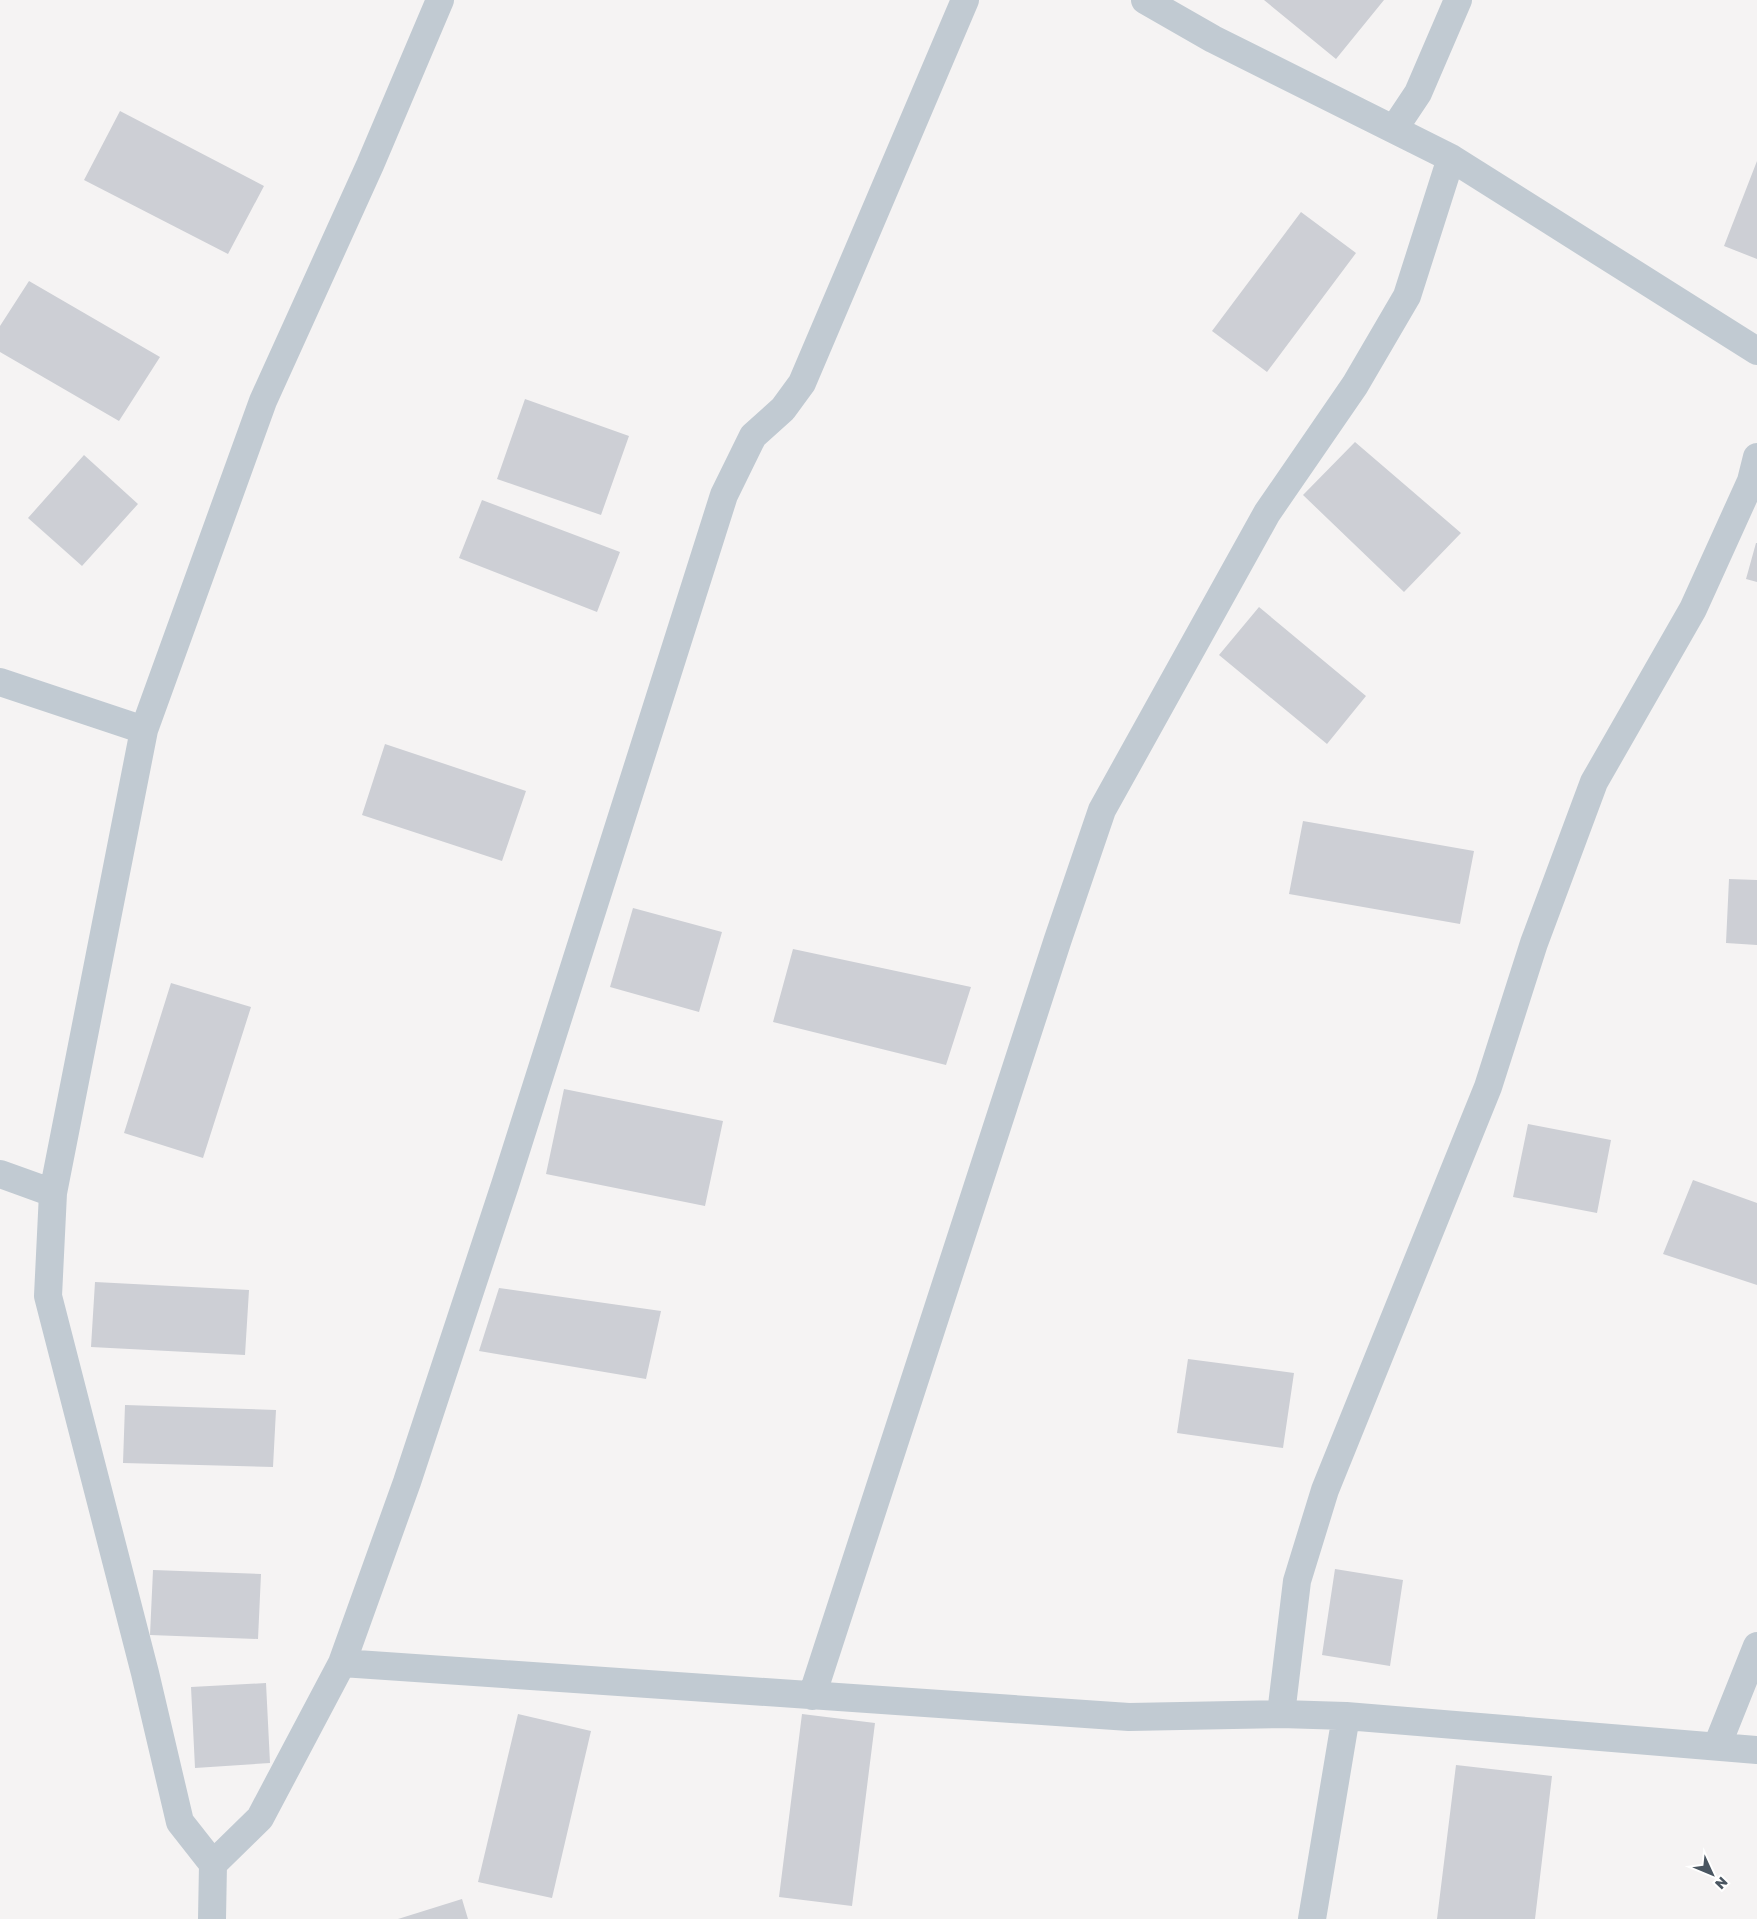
<svg xmlns="http://www.w3.org/2000/svg" width="1757" height="1919" font-family="'Golos Text',sans-serif">
<style>
.building{fill:#cdcfd5}
.lines{fill:none;stroke-linecap:round;stroke-linejoin:round}
.minor{stroke:#c1cad2;stroke-width:28}
</style>
<rect width="100%" height="100%" fill="#f5f3f3"/>
<path class="building" d="M1264 0H1384L1336 59Z
M120 111 264 186 228 254 84 180Z
M1757 161V259L1724 246Z
M1301 212 1356 253 1267 372 1212 331Z
M29 281 160 357 119 421 0 352V326Z
M525 399 629 436 601 515 497 479Z
M1355 442 1461 533 1404 592 1303 495Z
M84 455 138 504 82 566 28 518Z
M482 500 620 552 597 612 459 558Z
M1756 543H1757V582L1746 579Z
M1259 607 1366 696 1327 744 1219 655Z
M385 744 526 791 502 861 362 815Z
M1303 821 1474 851 1460 924 1289 894Z
M1729 879 1757 880V945L1726 943Z
M633 908 722 932 699 1012 610 987Z
M793 949 971 987 946 1065 773 1022Z
M171 983 251 1007 203 1158 124 1133Z
M564 1089 723 1121 705 1206 546 1174Z
M1528 1124 1611 1140 1597 1213 1513 1197Z
M1693 1180 1757 1203V1285L1663 1254Z
M95 1282 249 1290 245 1355 91 1347Z
M499 1288 661 1311 646 1379 479 1351Z
M1188 1359 1294 1373 1283 1448 1177 1433Z
M125 1405 276 1410 273 1467 123 1463Z
M1335 1569 1403 1580 1390 1666 1322 1655Z
M153 1570 261 1574 258 1639 150 1635Z
M266 1683 270 1763 195 1768 191 1687Z
M518 1714 591 1731 552 1898 478 1882Z
M802 1714 875 1723 852 1906 779 1897Z
M1456 1765 1552 1776 1535 1919H1437Z
M462 1899 468 1919H398Z"/>
<g class="lines">
<path class="minor" d="M1145 0 1213 39 1451 158 1757 351
M1394 129 1418 93 1458 0
M0 682 144 730
M0 1174 53 1193
M342 1663 1129 1717 1281 1714 1346 1716 1757 1750
M812 1696 1058 939 1102 810 1267 513 1355 385 1407 296 1451 158
M1281 1714 1297 1581 1325 1490 1488 1087 1534 943 1594 782 1693 609 1751 481 1757 457
M1717 1746 1757 1646
M213 1864 260 1818 342 1663 407 1482 505 1185 724 495 753 436 783 409 802 383 965 0
M212 1919 213 1864 180 1822 145 1673 48 1296 53 1193 144 730 263 401 370 165 440 0
M1312 1919 1346 1716"/>
</g>
<g transform="translate(1712 1874) rotate(134)" stroke="#ffffff" stroke-width="4" paint-order="stroke">
<path d="M0-4L9 19L0 12L-9 19Z" fill="#4a5661"/>
<text y="-8" font-size="14" font-weight="bold" text-anchor="middle" fill="#4a5661">N</text>
</g>
</svg>
